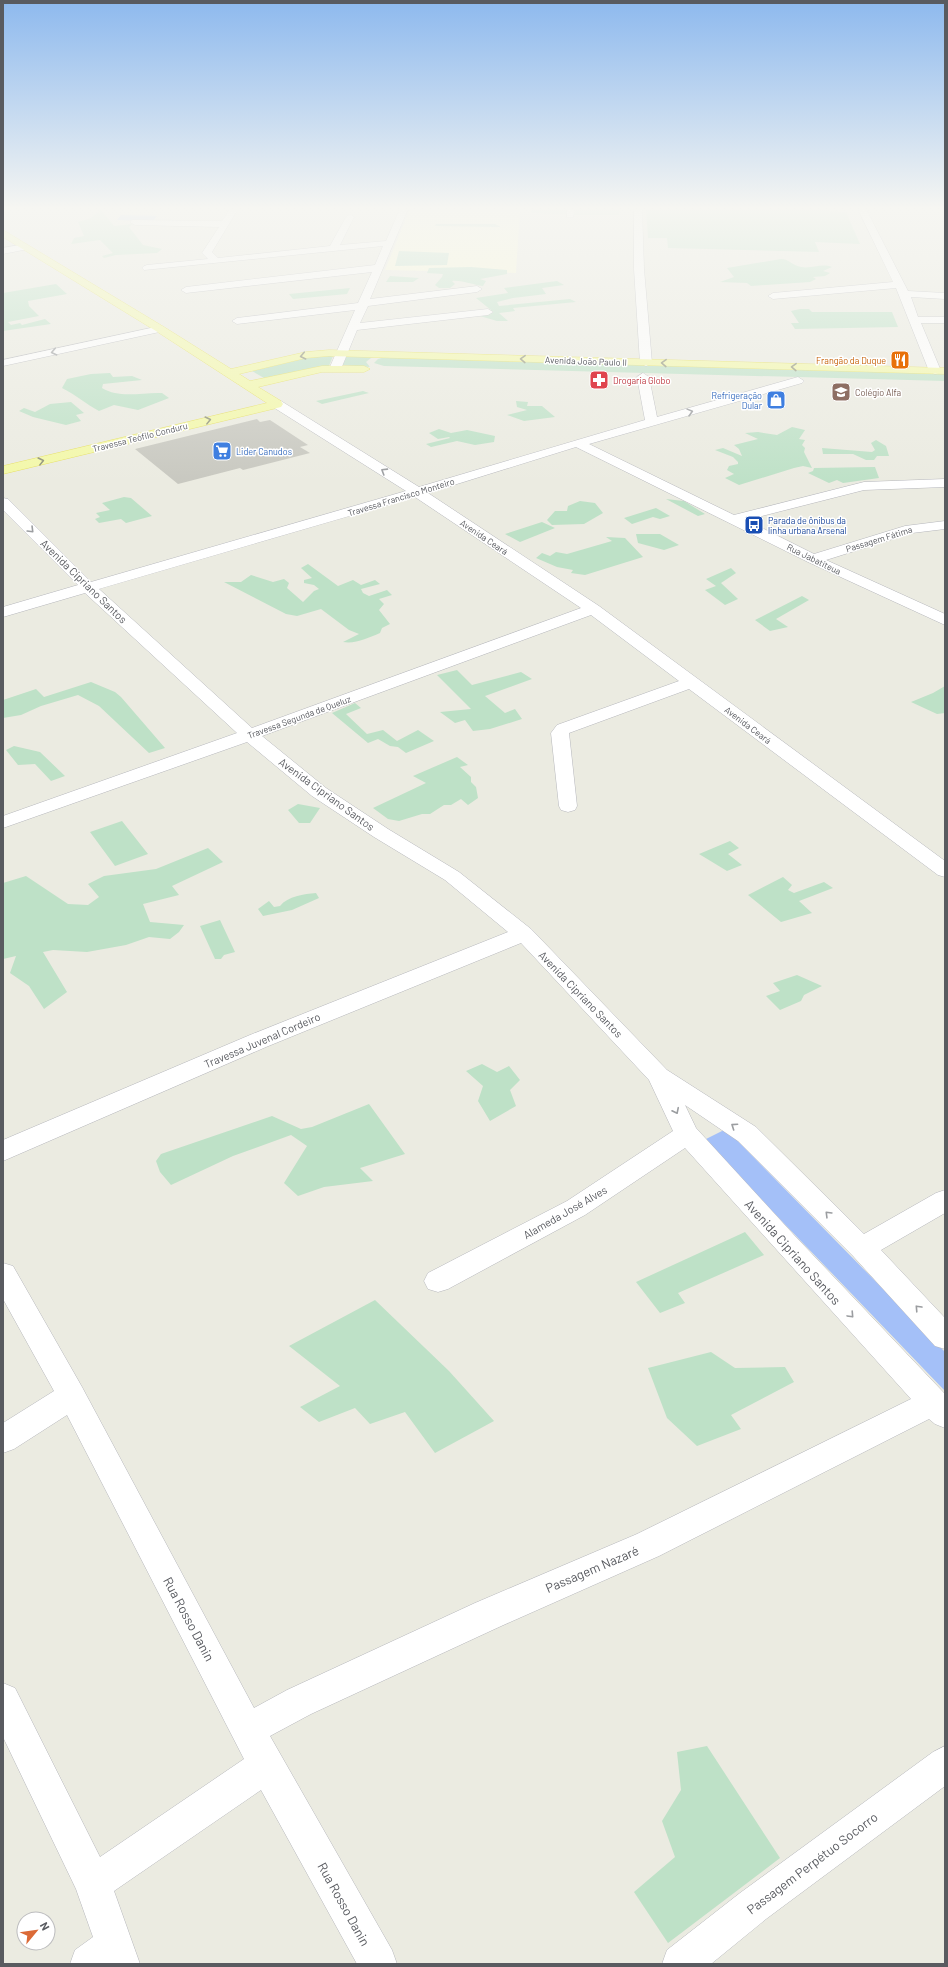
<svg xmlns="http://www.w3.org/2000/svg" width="948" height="1967" font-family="Barlow,sans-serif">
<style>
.commercial{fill:#fbfbd6}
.green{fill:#bee1c7}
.water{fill:#a4c0f8}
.building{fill:#c8c8c0}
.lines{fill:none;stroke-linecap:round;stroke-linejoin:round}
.minor-casing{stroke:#b6b7bc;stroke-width:1}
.major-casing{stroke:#e6df5f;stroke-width:1}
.minor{fill:#fff;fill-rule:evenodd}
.major{fill:#f3f8a8;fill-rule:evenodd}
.oneway{stroke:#9b9da0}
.oneway2{stroke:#8f9279}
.labels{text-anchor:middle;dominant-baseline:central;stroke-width:3;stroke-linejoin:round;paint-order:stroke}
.far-food-label{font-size:9px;fill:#c56008;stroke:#fff;text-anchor:end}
.far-street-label{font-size:9px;fill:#595b60;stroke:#fff}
.far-health-label{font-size:9px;fill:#be3a42;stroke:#fff;text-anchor:start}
.far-education-label{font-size:9px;fill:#785e54;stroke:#fff;text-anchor:start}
.far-shop-label{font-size:9px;fill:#366cbe;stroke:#fff;text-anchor:end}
.far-transit-label{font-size:9px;fill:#164399;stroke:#fff;text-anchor:start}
.street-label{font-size:11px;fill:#595b60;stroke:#fff}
.near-street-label{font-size:13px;fill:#595b60;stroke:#fff}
</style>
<rect width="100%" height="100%" fill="#ebebe1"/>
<path class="commercial" d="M410 209H520L516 273 385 270Z"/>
<path class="green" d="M531 209H567L566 214 531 213Z
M573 209H620L619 215H572Z
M646 209H827L829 211 846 212 860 244 815 242 819 252 668 248 667 238H648Z
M101 210 114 226 133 224 129 227 143 245 162 249 157 253 116 255 104 258 102 256 113 253 100 240 71 244 74 238 84 236 78 222 91 218Z
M436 224H495L501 227 435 226Z
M399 251 449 253 447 265 395 266Z
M781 259C789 259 793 266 801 267 812 269 821 263 832 267L823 271 830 273 825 276 813 277 816 279 810 282 751 286 747 283 720 282 734 277 727 268Z
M471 267 507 270V274L480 279 486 281 483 286C472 285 463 280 452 281L455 284 450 288H439L435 285 442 277 443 274 427 273 429 268Z
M390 276 419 278 413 282H386Z
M557 281 564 285 542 288 546 294 513 298 497 302 499 306 570 299 576 302 513 308 515 311 499 313 508 321H497L480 316 491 314V310L476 298 508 293 504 288Z
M56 284 67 294 28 301 29 306 39 316 8 322 11 325 20 323 22 325 45 319 51 324 3 331V293Z
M350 288 347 294 293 299 289 294Z
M800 309H809L812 312H892L898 327 795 329 791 323H799L791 311Z
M346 355 378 356 371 358 366 362 370 367 341 365Z
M315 356H333L329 366 264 378 252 371Z
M385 357 945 372V381L384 366 374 363 378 359Z
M110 373 113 377 132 376 142 380 103 384 102 388C120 399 142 392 162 393L169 398 138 410 114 405 99 411C86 404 76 395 62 388L67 379 91 374Z
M363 391 369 393 322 404 316 401Z
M516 401 528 402 527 406H542L555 417 524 421 507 415 527 410 517 407Z
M71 402 84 413 76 415 81 421 66 425 33 417 19 411 24 408 35 412 50 404Z
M792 427 805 430 799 439 805 440 802 445 805 448 804 452 812 468 803 466 794 468 739 485 725 478 734 474 727 470 729 466 738 464V462L733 457 715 450 723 448 742 456 739 449 734 445 758 439 745 433 758 432 777 435Z
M439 429 451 433 467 430 495 436 494 442 475 445 457 441 431 447 426 444 450 438 449 437 438 439 429 433Z
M876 440 886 446 889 456H877L874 460H866L853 454H823L822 448 872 452 875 450 871 443Z
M875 467 879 478 843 483 837 480 829 483 808 473 813 471 814 468Z
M124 497 131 498 152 516 126 523 121 519 99 523 95 519 100 517 96 513 110 510 102 503Z
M666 499 684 501 705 514 698 516Z
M580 501 595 503 603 513 584 524 552 525 547 520 555 511H567L568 506Z
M656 508 670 516 660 519 653 517 632 524 624 518Z
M542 522 555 528 520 542 505 534Z
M636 534H660L679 545 664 550 638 543Z
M606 537 625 538 643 557 585 575 571 573 573 570 557 567 536 558 542 553 550 556 556 552 567 554 612 541Z
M308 564 338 586 353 580 361 585 375 580 380 584 361 589 363 593 369 596 387 590 392 595 379 599 384 604 379 610 390 624 382 628 380 633C368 638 356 644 343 642L359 634 349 630 321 609 297 616 286 614 224 582H241L251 575 273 582 284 579 289 583 287 588 303 602 314 591 319 589 314 585 304 583V580L312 578 301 568Z
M731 568 736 573 721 583 738 599 725 605 705 590 716 586 706 579Z
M802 596 809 600 776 619 788 627 770 631 755 620Z
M457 670 472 685 521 672 532 679 485 696 505 713 515 709 522 719 490 729 473 731 465 720 455 723 440 712 471 709 437 675Z
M91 682 115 692 121 697 165 748 149 753 99 706 78 695 41 706 21 715 3 718V700L36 689 44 697Z
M945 686V713L937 714 911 702 933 693Z
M355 703 361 708 346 714 367 734 383 730 397 741 418 730 434 741 406 753 398 747 390 746 378 739 368 743 332 713Z
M14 746 40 752 65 776 51 781 35 764 18 765 6 750Z
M457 757 468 765 460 767 471 777V782L476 787 478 798 468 805 461 799 451 805H444L430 814H422L399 821 388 819 373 808 426 783 413 776Z
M298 804 320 808 310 823H299L288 810Z
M122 821 148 854 115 866 90 832Z
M730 841 739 848 728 854 742 865 727 871 699 854Z
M208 848 223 862 172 886 179 895 143 904 150 922 184 925 179 932 170 939 149 937 126 945 87 952 53 950 43 952 67 992 44 1009 29 986 10 973 16 956 3 959V883L26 876 68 904 88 905 99 897 88 884 104 876 156 869Z
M783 877 792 885 788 890 794 893 824 882 833 888 799 901 812 913 781 922 748 895Z
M316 893 319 898 292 910 263 916 258 909 269 901 274 907 280 906C288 896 304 894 316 893Z
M220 920 235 952 224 955 221 959H215L200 926Z
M797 975 822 986 804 995 801 1001 780 1010 766 996 780 991 773 983Z
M482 1064 497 1072 509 1066 520 1080 510 1090 516 1106 490 1121 478 1101 483 1086 466 1071Z
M369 1104 405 1154 360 1168 373 1181 324 1187 298 1196 284 1183 307 1146 291 1135 233 1156 171 1185 160 1172 156 1161 161 1154 272 1116 301 1129 312 1127Z
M745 1232 764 1255 678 1293 685 1303 660 1313 636 1282Z
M375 1300 449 1371 494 1421 435 1453 405 1412 370 1424 355 1408 319 1422 300 1407 340 1386 289 1346Z
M711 1352 735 1368 785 1367 794 1382 731 1415 741 1429 697 1446 667 1418 648 1368Z
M707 1746 780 1858 668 1943 634 1892 675 1857 662 1821 681 1790 677 1752Z"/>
<path class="water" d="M121 215 157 216 153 221 117 220Z
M726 1129 945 1352V1391L704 1140Z"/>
<path class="building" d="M257 419 260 422 270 420 308 445 300 447 310 453 243 470 240 468 178 484 135 449Z"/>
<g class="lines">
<defs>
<path id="minor" d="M230 209H238L212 252 218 258 330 246 346 217 350 214 354 217 340 245 386 241 400 209H408L370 299 477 286 482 289 477 292 368 306 360 323 488 309 493 312 488 315 357 330 341 369 339 371H331L329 369 355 310 237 324 232 321 237 318 358 303 372 272 186 293 181 290 186 287 375 265 383 246 144 270 142 268 144 266 147 265 208 259 202 253 219 227 135 225 130 222 132 220 222 221Z
M567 209H575L573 217H567Z
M634 209H642L644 269 652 363 646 366 640 363 634 269Z
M858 209H866L908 291 945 293V299L911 297 918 317H945V323H921L941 371 939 373 935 374 929 371 896 288 773 299 768 296 773 293 893 282Z
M25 244 30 247 28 249 3 254V248Z
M160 326 164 327 165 329 164 331 3 366V360Z
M643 373 649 377 657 417 798 377 804 381 802 383 589 444 734 515 864 482 945 479V487L864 490 746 520 814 554 905 526 945 521V529L912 533 826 560 945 614V625L808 562 576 447 428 493 599 606 945 861V877L938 875 689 689 569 733 577 806 575 810 568 812 561 810 559 806 551 733 557 725 679 681 591 615 262 736 326 788 388 829 459 872 531 929 667 1070 756 1127 864 1234 936 1193 945 1190V1213L881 1250 945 1318V1349L935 1346 853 1256 738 1141 685 1105 696 1128 794 1235 944 1393 945 1428 935 1424 929 1419 659 1556 499 1627 311 1714 270 1736 392 1950 397 1964H357L261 1790 114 1891 140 1964H70L75 1950 93 1937 76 1889 3 1737V1683L15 1688 100 1857 244 1759 67 1415 14 1449 3 1453V1423L54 1391 3 1299V1263L13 1266 82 1387 254 1708 287 1690 475 1603 637 1534 911 1399 685 1148 585 1215 448 1289 438 1292 428 1289 424 1281 428 1273 567 1201 673 1131 649 1080 521 943 266 1047 3 1161V1140L250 1035 508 932 445 880 374 837 312 796 247 742 3 828V816L237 733 85 593 3 617V607L78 585 3 510V498L8 499 91 582 406 491 273 407 271 404 273 401H281L419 487 645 420 637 377ZM415 497 581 608 252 728 99 589Z
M945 1746V1786L766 1919 711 1964H662L667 1950 740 1893 933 1752Z"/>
<path id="major" d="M3 230 164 327 231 369 306 352 329 350 945 368V374L329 356 306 358 239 374 250 381 322 366H364L370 369 364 372H322L258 387 281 401 283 404 281 407 3 474V466L267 403 156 331 3 237Z"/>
</defs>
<use href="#minor" class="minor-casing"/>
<use href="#major" class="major-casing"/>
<use href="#minor" class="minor"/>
<use href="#major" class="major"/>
</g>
<defs><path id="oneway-chevron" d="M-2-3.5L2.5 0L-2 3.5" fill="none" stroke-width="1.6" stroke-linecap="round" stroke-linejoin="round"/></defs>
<g class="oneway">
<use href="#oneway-chevron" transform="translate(54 352) rotate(168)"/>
<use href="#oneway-chevron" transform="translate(690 412) rotate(-15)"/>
<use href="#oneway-chevron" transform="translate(384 471) rotate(-148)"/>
<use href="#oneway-chevron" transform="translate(31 530) rotate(45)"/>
<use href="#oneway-chevron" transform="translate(676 1111) rotate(64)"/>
<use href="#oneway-chevron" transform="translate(734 1126) rotate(-146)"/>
<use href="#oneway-chevron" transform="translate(828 1214) rotate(-135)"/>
<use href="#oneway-chevron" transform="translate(918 1308) rotate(-133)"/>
<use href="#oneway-chevron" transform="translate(851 1315) rotate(47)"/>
</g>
<g class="oneway2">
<use href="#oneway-chevron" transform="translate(303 356) rotate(168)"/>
<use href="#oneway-chevron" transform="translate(523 359) rotate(-178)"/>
<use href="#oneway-chevron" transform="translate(664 363) rotate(-178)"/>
<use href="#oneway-chevron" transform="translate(794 367) rotate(-178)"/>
<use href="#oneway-chevron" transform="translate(208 420) rotate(-14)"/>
<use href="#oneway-chevron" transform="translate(41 461) rotate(-14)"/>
</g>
<linearGradient id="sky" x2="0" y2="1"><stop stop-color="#8db9ee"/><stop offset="0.43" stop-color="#f6f6f2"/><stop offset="1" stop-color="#f6f6f2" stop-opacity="0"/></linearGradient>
<rect width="948" height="484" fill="url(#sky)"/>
<defs>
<symbol id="restaurant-square" viewBox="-11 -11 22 22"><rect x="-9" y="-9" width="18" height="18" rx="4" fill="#e8710a" stroke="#fff"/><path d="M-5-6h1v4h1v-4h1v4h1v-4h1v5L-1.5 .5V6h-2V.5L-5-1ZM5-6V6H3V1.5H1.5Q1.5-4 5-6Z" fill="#fff"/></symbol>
<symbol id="pharmacy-square" viewBox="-11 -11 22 22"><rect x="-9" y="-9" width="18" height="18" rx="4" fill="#e0444e" stroke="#fff"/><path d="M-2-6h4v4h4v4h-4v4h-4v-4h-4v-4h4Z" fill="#fff"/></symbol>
<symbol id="school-square" viewBox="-11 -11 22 22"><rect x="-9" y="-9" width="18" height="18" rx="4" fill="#8d6e63" stroke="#fff"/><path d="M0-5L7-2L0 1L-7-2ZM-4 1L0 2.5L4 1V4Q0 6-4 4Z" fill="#fff"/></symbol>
<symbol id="shop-square" viewBox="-11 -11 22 22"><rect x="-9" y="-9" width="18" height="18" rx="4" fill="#3f7fe0" stroke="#fff"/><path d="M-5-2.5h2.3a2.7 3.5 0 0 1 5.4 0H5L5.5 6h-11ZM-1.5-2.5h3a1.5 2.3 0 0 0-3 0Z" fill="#fff"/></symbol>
<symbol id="supermarket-square" viewBox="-11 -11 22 22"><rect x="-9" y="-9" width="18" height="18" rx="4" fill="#3f7fe0" stroke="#fff"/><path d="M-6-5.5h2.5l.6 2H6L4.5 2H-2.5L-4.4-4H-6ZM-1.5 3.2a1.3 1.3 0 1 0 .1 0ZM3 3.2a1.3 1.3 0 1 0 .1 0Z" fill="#fff"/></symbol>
<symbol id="bus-square" viewBox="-11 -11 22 22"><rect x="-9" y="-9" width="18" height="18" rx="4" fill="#1a4fb4" stroke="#fff"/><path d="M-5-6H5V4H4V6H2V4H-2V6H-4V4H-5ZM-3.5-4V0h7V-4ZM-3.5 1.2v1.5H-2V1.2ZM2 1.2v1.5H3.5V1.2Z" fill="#fff"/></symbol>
</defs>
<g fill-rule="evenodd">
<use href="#restaurant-square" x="889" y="349" width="22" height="22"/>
<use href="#pharmacy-square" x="588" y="369" width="22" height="22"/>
<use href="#school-square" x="830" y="381" width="22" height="22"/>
<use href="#shop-square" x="765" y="389" width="22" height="22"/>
<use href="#supermarket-square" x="211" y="440" width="22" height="22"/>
<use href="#bus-square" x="743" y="514" width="22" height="22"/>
</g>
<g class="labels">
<g class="far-food-label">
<text x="886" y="360">Frangão da Duque</text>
</g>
<g class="far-street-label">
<text transform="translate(586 361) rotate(2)">Avenida João Paulo II</text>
<text transform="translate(140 437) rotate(-14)">Travessa Teófilo Conduru</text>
<text transform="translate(401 497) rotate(-17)">Travessa Francisco Monteiro</text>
<text transform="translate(484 537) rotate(34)">Avenida Ceará</text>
<text transform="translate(879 539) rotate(-17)">Passagem Fátima</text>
<text transform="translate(814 559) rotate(26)">Rua Jabatiteua</text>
<text transform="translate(299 717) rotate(-20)">Travessa Segunda de Queluz</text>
<text transform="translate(748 725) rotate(37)">Avenida Ceará</text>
</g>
<g class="far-health-label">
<text x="613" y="380">Drogaria Globo</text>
</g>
<g class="far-education-label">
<text x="855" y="392">Colégio Alfa</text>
</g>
<g class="far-shop-label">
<text x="762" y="395">Refrigeração<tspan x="762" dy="10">Dular</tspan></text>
<text x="236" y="451" text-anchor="start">Lider Canudos</text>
</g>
<g class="far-transit-label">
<text x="768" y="520">Parada de ônibus da<tspan x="768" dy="10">linha urbana Arsenal</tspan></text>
</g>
<g class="street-label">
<text transform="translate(84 581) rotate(44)">Avenida Cipriano Santos</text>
<text transform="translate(327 794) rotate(36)">Avenida Cipriano Santos</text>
<text transform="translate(581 994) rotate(46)">Avenida Cipriano Santos</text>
<text transform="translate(262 1040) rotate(-23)">Travessa Juvenal Cordeiro</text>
<text transform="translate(565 1212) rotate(-30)">Alameda José Alves</text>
</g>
<g class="near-street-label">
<text transform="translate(793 1252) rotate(48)">Avenida Cipriano Santos</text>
<text transform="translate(592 1569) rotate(-23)">Passagem Nazaré</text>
<text transform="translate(189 1619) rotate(62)">Rua Rosso Danin</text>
<text transform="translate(812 1863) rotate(-37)">Passagem Perpétuo Socorro</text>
<text transform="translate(344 1904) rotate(61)">Rua Rosso Danin</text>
</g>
</g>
<rect width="948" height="1967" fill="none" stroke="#595b60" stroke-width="8"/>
<g transform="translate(36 1931) rotate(61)"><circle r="19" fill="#ffffff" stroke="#bdbdbf"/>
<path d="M0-3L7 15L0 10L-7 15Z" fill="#db6a37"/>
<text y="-6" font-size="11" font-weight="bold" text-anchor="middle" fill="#595b60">N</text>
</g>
</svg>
